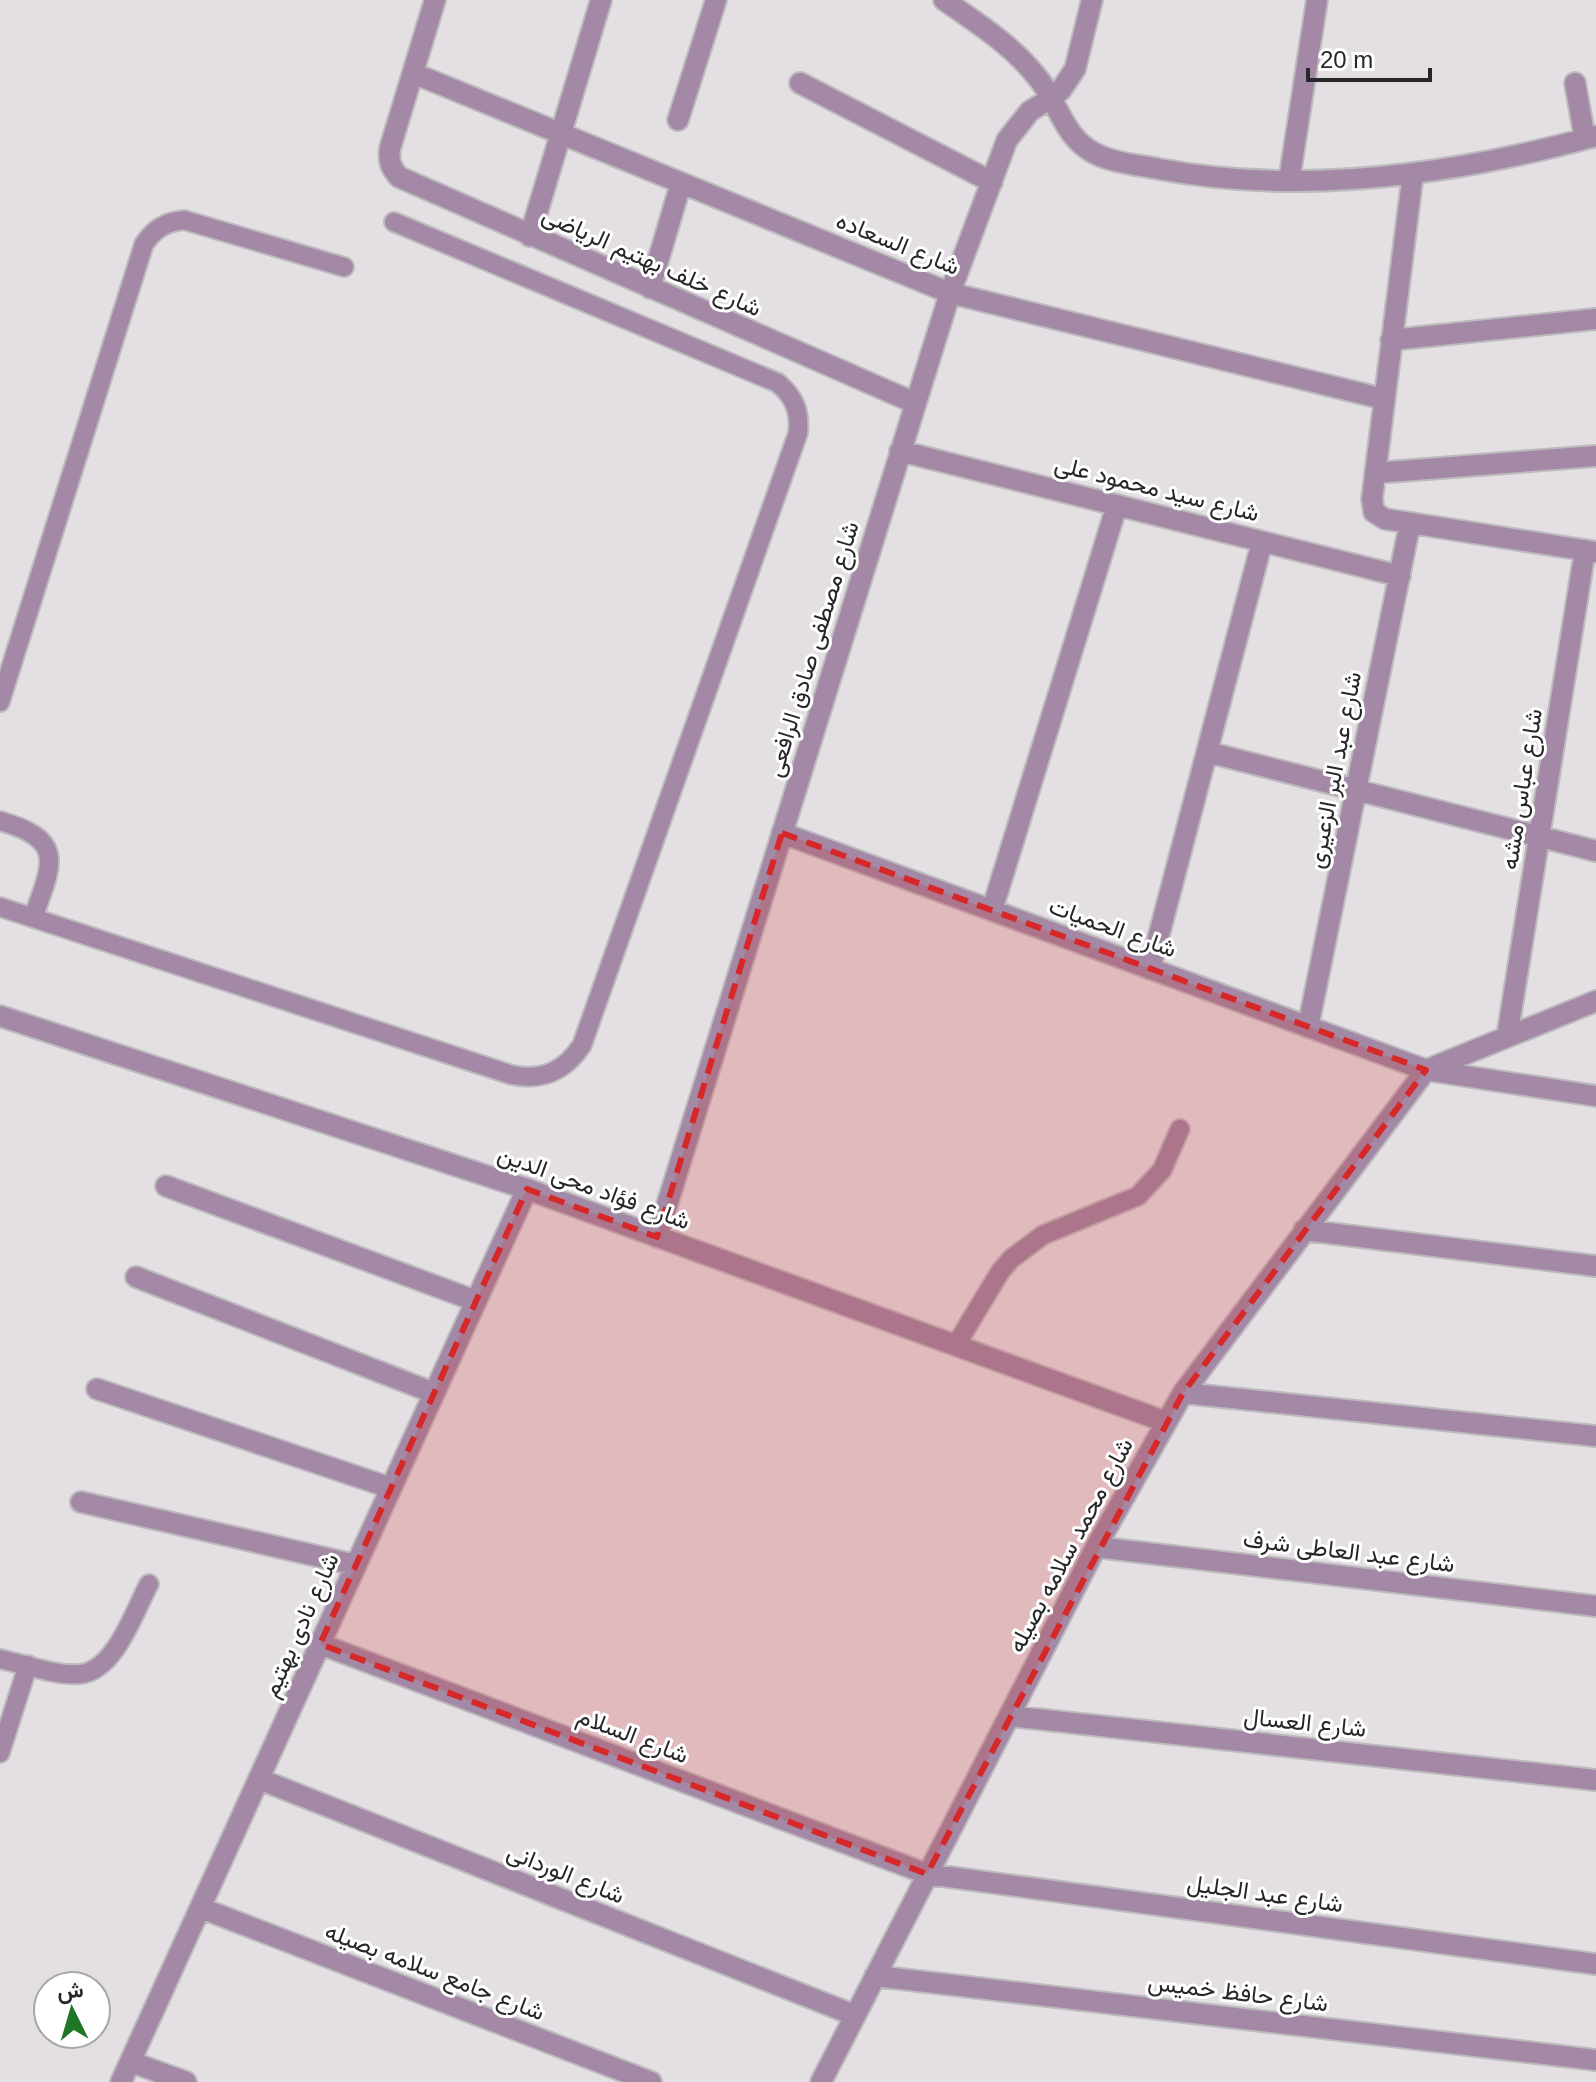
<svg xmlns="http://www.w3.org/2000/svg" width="1596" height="2082" font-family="Helvetica,Vazirmatn,sans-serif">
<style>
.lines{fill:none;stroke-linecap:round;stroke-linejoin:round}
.service-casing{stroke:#bdbabe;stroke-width:22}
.minor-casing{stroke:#bdbabe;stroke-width:24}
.service{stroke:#a389a5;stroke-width:18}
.minor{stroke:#a389a5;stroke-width:20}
.marked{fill:#d62828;fill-opacity:0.2;stroke:#d62828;stroke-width:6;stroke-dasharray:16 10;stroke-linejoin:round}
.labels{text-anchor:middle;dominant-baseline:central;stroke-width:6;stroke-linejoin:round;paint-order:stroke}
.street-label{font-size:24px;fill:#272628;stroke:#fff}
</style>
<rect width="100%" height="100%" fill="#e3dfe3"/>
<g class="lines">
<defs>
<path id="service" d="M0 702 144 244C155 228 166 222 184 220L344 267
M0 821C67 840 52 864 33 918
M0 907 512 1075C543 1081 565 1071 582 1045L798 433C800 411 795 398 778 383L394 222
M956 1345 1000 1272 1011 1259 1043 1235 1138 1196 1162 1170 1180 1129
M0 1659C24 1664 55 1676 80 1674 115 1671 134 1612 149 1584
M0 1753 28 1665"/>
<path id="minor" d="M435 0 390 148C388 161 391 168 399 177L915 403
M944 0C977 23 1012 45 1037 77 1058 101 1063 137 1094 153 1113 163 1138 165 1159 169 1302 196 1457 174 1596 136
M413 73 950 293 1384 399
M800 83 992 182
M1575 83 1585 139
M678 120 716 0
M1413 173 1372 499 1374 512 1385 519 1596 552
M1289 181 1317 0
M530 236 601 0
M650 288 681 183
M1391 340 1596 319
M900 451 1400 576
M1375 473 1596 456
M1207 752 1596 851
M782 833 1426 1070 1596 1096
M992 910 1117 505
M1150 969 1262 542
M0 1016 527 1189 1166 1422
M1308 1027 1410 523
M1507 1037 1585 550
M1426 1070 1596 1001
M166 1186 476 1301
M1304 1230 1596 1266
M657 1237 950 293 1007 140 1030 111 1052 98 1061 90 1075 69 1092 0
M136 1277 434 1393
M97 1389 391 1488
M1183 1393 1596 1436
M81 1502 356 1565
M1096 1547 1596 1606
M320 1644 927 1874 1596 1964
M1009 1716 1596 1780
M259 1779 854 2015
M201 1908 651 2082
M875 1976 1596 2060
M131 2062 186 2082
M121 2082 527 1189
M821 2082 1096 1547 1183 1393 1426 1070"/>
</defs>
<use href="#service" class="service-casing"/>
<use href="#minor" class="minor-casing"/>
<use href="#service" class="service"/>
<use href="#minor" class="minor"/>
</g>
<path class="marked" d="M782 833 1426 1070 1183 1393 927 1874 320 1644 527 1189 657 1237Z"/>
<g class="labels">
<g class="street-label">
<text transform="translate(898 243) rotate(22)">شارع السعاده</text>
<text transform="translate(652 261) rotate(24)">شارع خلف بهتيم الرياضى</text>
<text transform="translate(1157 488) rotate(14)">شارع سيد محمود على</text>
<text transform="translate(812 649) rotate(-73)">شارع مصطفى صادق الرافعى</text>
<text transform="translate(1334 770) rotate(-79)">شارع عبد البر الزعيرى</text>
<text transform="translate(1521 789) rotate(-81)">شارع عباس مشه</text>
<text transform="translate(1113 927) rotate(20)">شارع الحميات</text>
<text transform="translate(594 1187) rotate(20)">شارع فؤاد محى الدين</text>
<text transform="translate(1070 1545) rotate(-62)">شارع محمد سلامه بصيله</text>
<text transform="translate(1349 1551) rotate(7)">شارع عبد العاطى شرف</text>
<text transform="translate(300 1625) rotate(-66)">شارع نادى بهتيم</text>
<text transform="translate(1305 1722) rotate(6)">شارع العسال</text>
<text transform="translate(633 1735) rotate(21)">شارع السلام</text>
<text transform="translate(566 1873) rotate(22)">شارع الوردانى</text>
<text transform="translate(1265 1893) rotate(8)">شارع عبد الجليل</text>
<text transform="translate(435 1971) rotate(21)">شارع جامع سلامه بصيله</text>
<text transform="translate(1238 1992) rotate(7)">شارع حافظ خميس</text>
</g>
</g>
<g transform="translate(72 2010) rotate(355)"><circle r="38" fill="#ffffff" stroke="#a9a8a9" stroke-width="2"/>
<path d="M0-6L14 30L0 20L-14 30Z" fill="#1f7725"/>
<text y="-12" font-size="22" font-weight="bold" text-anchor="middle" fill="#272628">ش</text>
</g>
<path d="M1308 68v12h122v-12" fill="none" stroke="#272628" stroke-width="4"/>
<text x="1320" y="68" font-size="24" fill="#272628" stroke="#ffffff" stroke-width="6" paint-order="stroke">20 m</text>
</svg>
